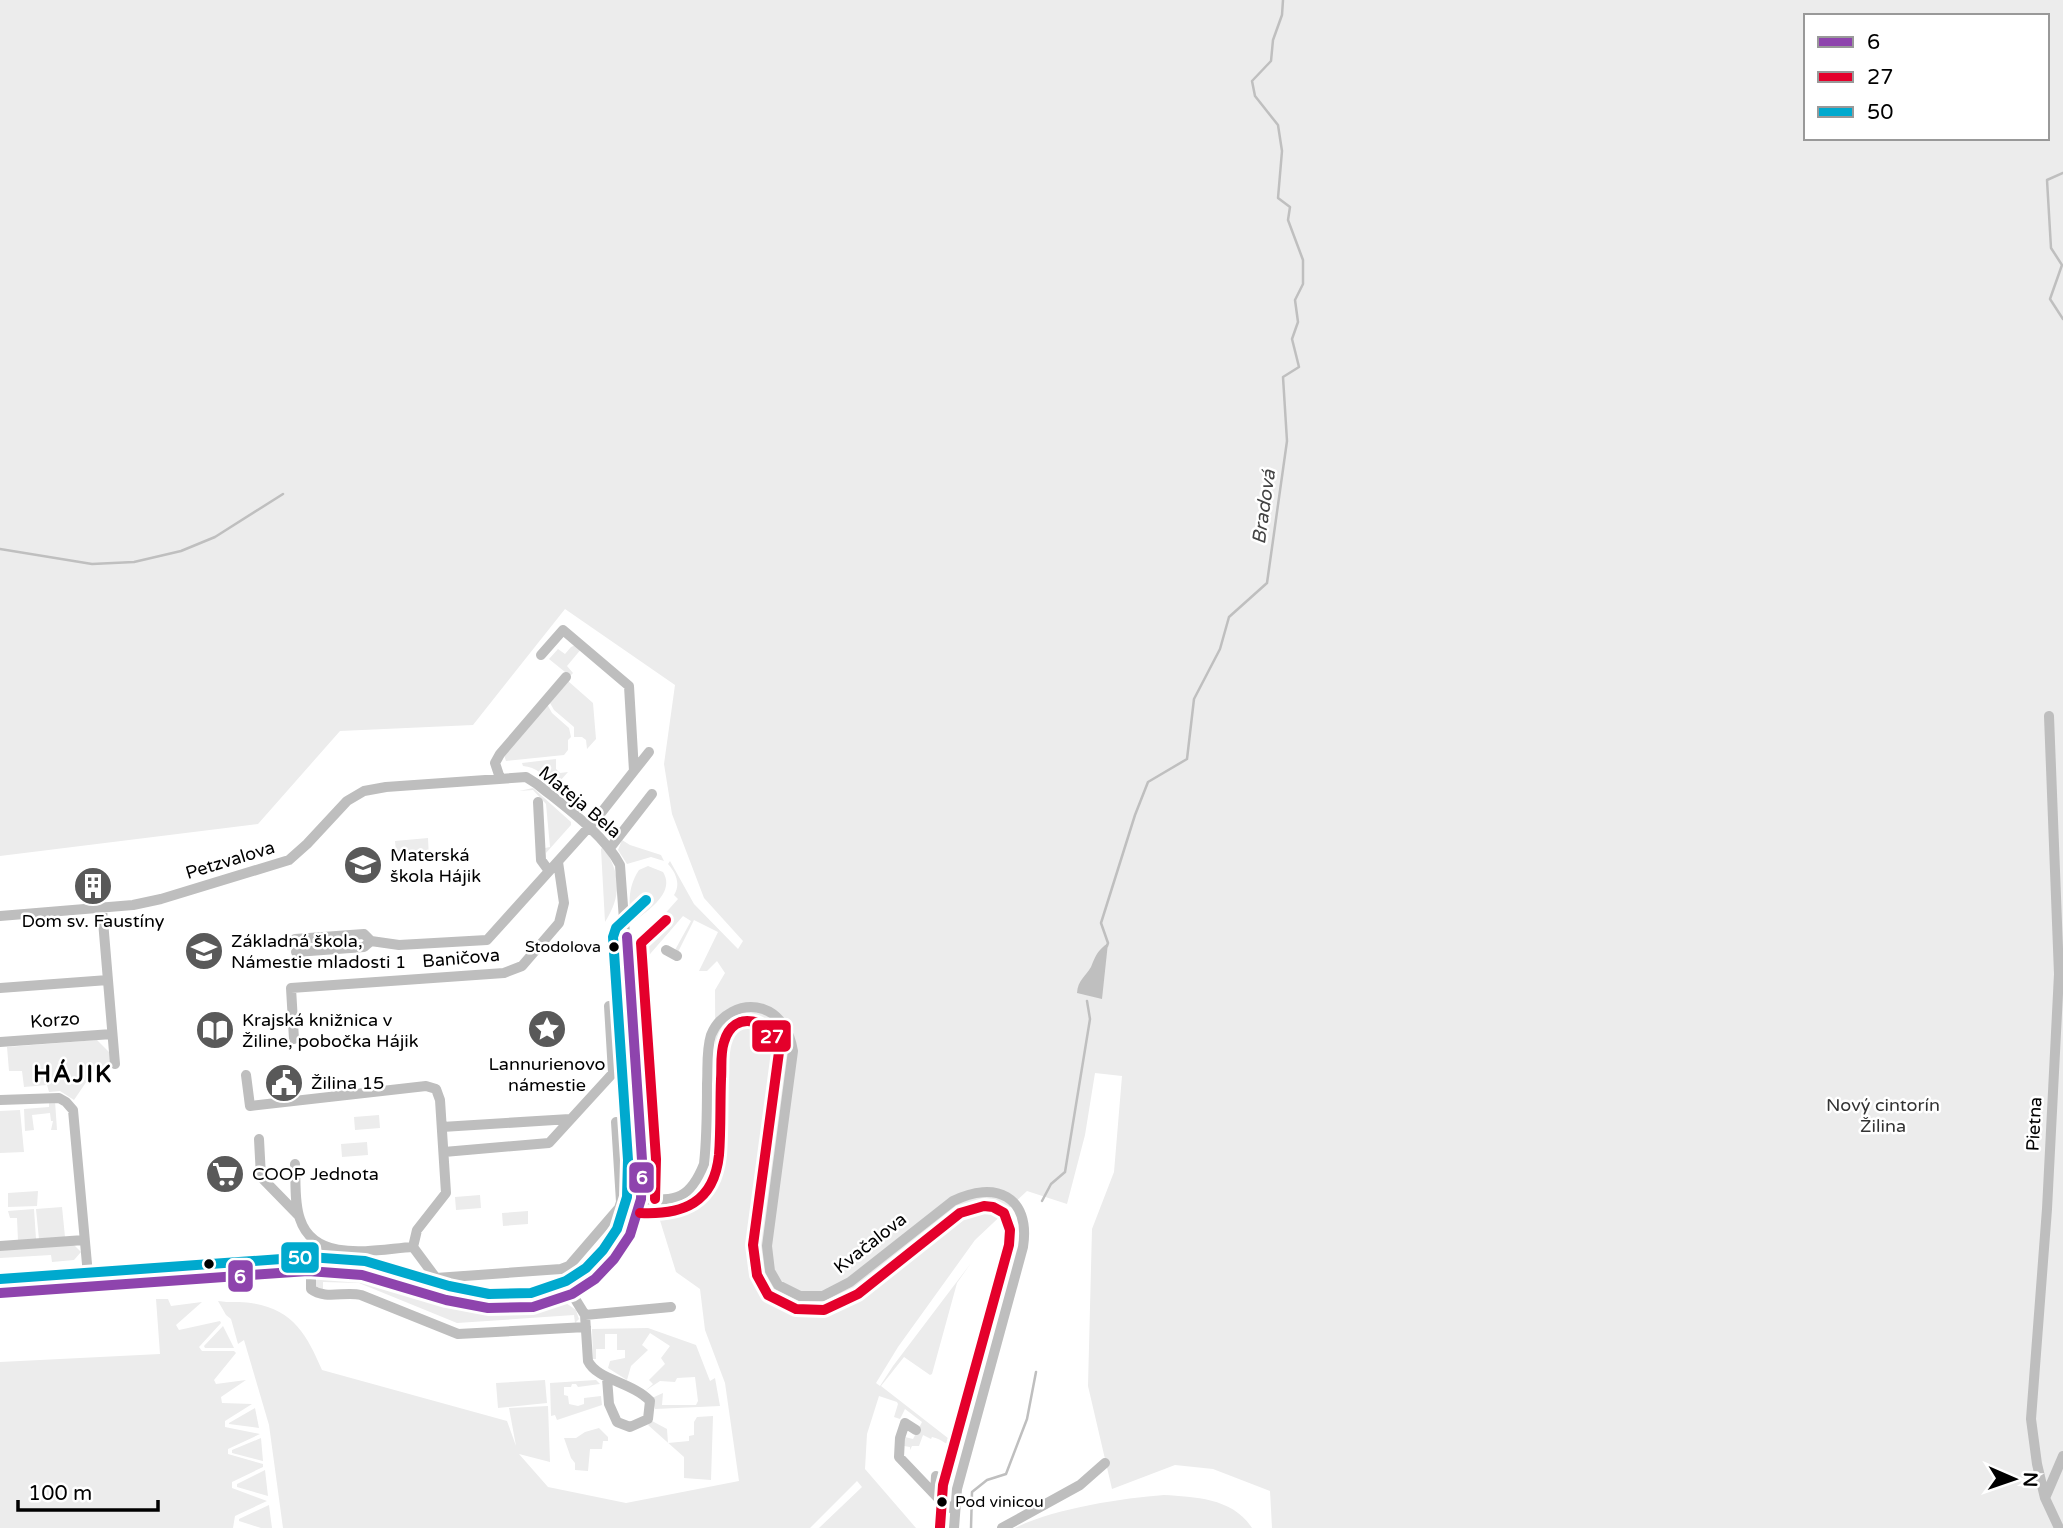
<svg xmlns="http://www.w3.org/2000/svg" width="2063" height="1528" font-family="'Varela Round',sans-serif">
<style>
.green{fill:#ececec;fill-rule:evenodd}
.water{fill:#bfbfbf}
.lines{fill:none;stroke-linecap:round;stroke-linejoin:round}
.stream{stroke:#bfbfbf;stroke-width:2.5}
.minor{stroke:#bebebe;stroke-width:10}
.bus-1-casing{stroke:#fff;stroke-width:16}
.bus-2-casing{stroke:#fff;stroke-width:16}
.bus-3-casing{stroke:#fff;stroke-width:16}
.bus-1{stroke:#8e44ad;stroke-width:10}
.bus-2{stroke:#e4002b;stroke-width:10}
.bus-3{stroke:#00a9ce;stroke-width:10}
.bus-dot{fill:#000;stroke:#fff;stroke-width:2.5}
.labels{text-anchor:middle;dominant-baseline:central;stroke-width:5;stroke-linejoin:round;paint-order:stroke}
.bus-label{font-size:16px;fill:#000;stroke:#fff;text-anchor:end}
.street-label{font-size:18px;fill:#000;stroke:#fff}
.poi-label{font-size:18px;fill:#000;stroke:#fff;text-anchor:start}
.park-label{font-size:18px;fill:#333;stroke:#fff}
.water-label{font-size:19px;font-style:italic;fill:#444;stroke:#fff}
.district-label{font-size:24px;font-weight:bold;letter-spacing:2px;fill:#000;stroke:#fff}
.line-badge{stroke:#fff;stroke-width:2.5}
.badge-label{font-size:19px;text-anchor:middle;font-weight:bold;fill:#fff}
</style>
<rect width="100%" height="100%" fill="#fff"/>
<path class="green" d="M0 0H2063V1528H1272L1270 1491 1213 1469 1175 1465 1112 1489 1088 1386 1092 1229 1114 1172 1122 1076 1095 1073 1085 1135 1067 1204 1027 1191 975 1240 898 1347 876 1383 880 1386 893 1366 971 1263 957 1283 932 1374 930 1375 904 1357 881 1386 953 1442 957 1438 962 1444 950 1486 947 1485 957 1447C947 1446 942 1439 932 1437L931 1439 923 1435 919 1446H912L910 1450V1447L904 1446 905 1437 913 1439 922 1422 905 1409 900 1419 894 1417 898 1404 897 1402 879 1396 867 1434 865 1469 916 1528H819L862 1487 857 1481 810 1528H283L269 1425 244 1340 238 1344 231 1319 226 1315 218 1301C230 1303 240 1301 251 1303 293 1309 307 1335 322 1370L507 1421 516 1446 509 1408 548 1406 550 1462 519 1454 548 1487 626 1503 739 1481 725 1383 705 1330 700 1289 676 1272 658 1214C698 1208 701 1205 716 1167L715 990 725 973 717 961 707 971H699L718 932 694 920 678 952 675 950 691 921 683 916 644 961 642 971 644 1008 642 1011H637L633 944H638L678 899 674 895C681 884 676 873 668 864L670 861 694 904 738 949 743 941 704 898 672 814 664 764 675 685 565 609 473 725 340 731 258 824 0 856ZM1806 16H2047V138H1806Z
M578 644 582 648 567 666 573 673 570 676 549 659 558 649 565 654 571 647Z
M568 681 593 703 596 739 587 749 586 740 582 737H574V727L554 710 550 703Z
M547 704 552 713 569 728 571 737 568 740V750L564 755 506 761 504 755Z
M556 759V769L560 773 568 772 552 790 554 784C545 776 536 767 523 766L522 763Z
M533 788 571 822V825L546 853 545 848 550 847 546 804 533 790 519 791Z
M428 838 429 859 397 861 395 841Z
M622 840 630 845 661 855 664 861 651 857 627 864 618 850Z
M603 847C621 873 622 895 605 922L601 849Z
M648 866 663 872C676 893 647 911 632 923 628 905 628 886 639 870Z
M97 1040 110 1053V1065L93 1072 74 1100 60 1091 49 1092 47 1085 24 1087 22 1071H9L7 1047Z
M49 1101H55L57 1130H51L53 1121H51L50 1113 32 1115 34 1130 25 1131 24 1109 49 1107Z
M20 1110 24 1152 0 1153V1111Z
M379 1115 380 1128 355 1130 354 1117Z
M367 1142 368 1155 342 1157 341 1144Z
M38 1191 37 1206 8 1207V1193Z
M480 1195 481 1208 456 1210 455 1197Z
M62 1207 65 1237 39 1239 36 1209Z
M34 1209 36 1239 18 1241 17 1218H10L8 1211Z
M528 1211V1224L503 1226 502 1213Z
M73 1244 81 1252 74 1260 52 1262 51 1255 0 1258V1249Z
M170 1266H183V1269L168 1275 97 1280 92 1273 106 1274V1276L166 1272 170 1271Z
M70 1269 81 1270 83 1278 78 1282 0 1287V1281L70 1276Z
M324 1276C342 1279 360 1280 377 1285 439 1301 502 1330 566 1303L576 1310 579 1319 575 1323 574 1315 457 1323 359 1283 323 1282V1291L315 1285 316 1280Z
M997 1296 1001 1297 965 1429H962L956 1423 963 1425Z
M156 1299H168L171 1306 202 1302 176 1325 179 1330 220 1321 221 1323 199 1347 202 1351H234L236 1353 214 1380 216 1384 246 1380 221 1397 222 1403 252 1404 225 1421V1427L260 1434 228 1449V1454L263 1464V1467L232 1482V1488L267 1501 235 1516 233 1528H0V1362L160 1354Z
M223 1326 234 1348H205L204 1346Z
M648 1328 696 1345 710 1381 715 1378 720 1406 655 1409 652 1398 663 1393 662 1405H696L698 1401 695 1377 677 1378 675 1382 660 1381 645 1391 653 1384 649 1380 665 1364 661 1358 670 1346 650 1333 642 1345 648 1350 631 1366 627 1380 608 1368 610 1361 625 1358V1350H617V1334H605V1349H596V1359H593L592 1329Z
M545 1380 547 1403 498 1408 496 1383Z
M596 1380 600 1384 578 1387 576 1384H572L571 1387H564V1395L568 1396 569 1404 578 1406 584 1404V1398L601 1396 602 1405 557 1420 555 1415 551 1416 550 1383Z
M255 1408 259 1428 229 1424V1423Z
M713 1416 711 1480 684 1478V1457L648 1425 652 1421 667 1429 668 1443 689 1441V1436L694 1435V1422L697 1417Z
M599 1428 608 1437V1441H603L602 1449H590L588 1471 575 1470V1463L571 1458 564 1438H576L585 1432Z
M261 1438 263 1461 232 1453V1450Z
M265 1470 268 1496 237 1487V1484Z
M1164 1495C1195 1497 1233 1498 1252 1528H1015C1052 1509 1122 1498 1164 1495Z
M269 1505 272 1528H261L239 1521V1519Z"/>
<path class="water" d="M1108 943 1102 999 1077 993C1078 980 1085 977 1091 967 1096 955 1097 951 1108 943Z"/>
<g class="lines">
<path class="stream" d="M2063 173 2047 180 2051 248 2062 265 2050 299 2063 319
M0 549 92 564 134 562 181 551 215 537 283 494
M1107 946 1108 943 1101 923 1135 815 1148 782 1187 759 1194 699 1220 649 1229 617 1267 583 1287 441 1283 377 1299 367 1292 339 1298 322 1295 300 1303 284V260L1288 220 1290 207 1278 198 1282 151 1278 125 1255 96 1252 81 1271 61 1273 40 1282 15 1283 0
M1042 1201 1051 1184 1065 1172 1090 1019 1087 1001
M971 1528 972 1492 987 1480 1006 1474 1027 1419 1036 1372"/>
<path class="minor" d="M2049 716 2059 974 2047 1209 2031 1419 2037 1464 2045 1498 2059 1528
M634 771 649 752
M500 778 495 763 500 754 566 677
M538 802 541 860 549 871
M610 848 652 794
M102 909 115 1064
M0 916 133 905 161 899 289 860 307 844 347 801 364 791 386 787 526 777 537 784C564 806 604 834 620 865L643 1181C639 1220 625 1256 592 1281 518 1337 442 1293 364 1275 347 1271 329 1271 312 1271 276 1270 241 1275 206 1277 137 1282 69 1288 0 1293
M295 939 364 934 371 941
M666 950 677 956
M296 952 364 947 371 941 399 945 487 940 597 818 634 771 629 686 563 630 541 655
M0 988 108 980
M294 1039 291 988 504 973 522 966 559 923 564 903 558 862
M0 1042 112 1034
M613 1073 609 1006 631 1004
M246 1075 250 1106 426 1086 436 1089 440 1100 446 1193 417 1230 413 1247C377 1249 315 1265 300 1219 294 1203 296 1181 295 1164
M0 1100 59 1098 66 1102 73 1110 89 1286
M442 1127 570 1119
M259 1139 261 1177 299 1216
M444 1152 549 1143 613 1073 621 1066 635 1060
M641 1199C677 1201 690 1199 704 1164 707 1137 707 1110 707 1084 708 1068 706 1051 711 1035 719 1015 742 1002 763 1009 781 1015 790 1033 793 1051L767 1246 770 1271 778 1285 800 1296H823L850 1282 953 1201C995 1180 1031 1196 1023 1247L957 1489 954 1528
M0 1246 84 1240
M413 1247 436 1278
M569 1266 583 1288
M311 1271V1289C325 1300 345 1291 361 1295L458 1334 586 1327
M436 1278 561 1269 569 1266 619 1208 621 1202 616 1122
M572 1294 585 1315 588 1361C597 1380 632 1382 650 1401L648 1419 630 1427 617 1422 609 1404 607 1378
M585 1315 671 1307
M916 1430 905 1423 900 1438 899 1457 940 1500 954 1510
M935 1494 936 1476
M2045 1498 2063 1456
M1002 1528 1080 1485 1105 1463"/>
<defs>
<path id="bus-1" d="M0 1293 308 1271 362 1275 446 1300 488 1308 533 1307 572 1294 595 1279 614 1259 630 1235 641 1199 642 1160 627 937"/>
<path id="bus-2" d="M655 1199 656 1159 641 943 666 920
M640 1213C683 1215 714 1203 719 1155 721 1130 720 1105 721 1079 722 1067 720 1054 724 1042 734 1008 771 1018 779 1052L753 1245 757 1275 768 1295 796 1309 824 1310 858 1294 960 1213 984 1206 993 1207 1004 1213 1010 1230 1009 1245 943 1485 940 1527"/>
<path id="bus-3" d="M0 1279 309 1257 365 1261 449 1286 489 1294 531 1293 566 1281 586 1268 603 1250 617 1229 627 1197 628 1160 613 937 616 928 646 900"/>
</defs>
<use href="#bus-1" class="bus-1-casing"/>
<use href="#bus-2" class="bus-2-casing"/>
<use href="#bus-3" class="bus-3-casing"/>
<use href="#bus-1" class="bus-1"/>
<use href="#bus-2" class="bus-2"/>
<use href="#bus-3" class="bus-3"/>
</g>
<defs>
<symbol id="school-disc" viewBox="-11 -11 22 22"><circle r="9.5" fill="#595959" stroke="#fff"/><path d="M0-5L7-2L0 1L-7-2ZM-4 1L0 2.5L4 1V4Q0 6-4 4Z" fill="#fff"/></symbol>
<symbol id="building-disc" viewBox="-11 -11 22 22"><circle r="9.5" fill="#595959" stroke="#fff"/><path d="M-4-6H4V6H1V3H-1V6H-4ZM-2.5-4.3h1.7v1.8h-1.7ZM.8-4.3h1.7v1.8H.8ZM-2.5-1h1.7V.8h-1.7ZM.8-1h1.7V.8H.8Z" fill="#fff"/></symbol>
<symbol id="sight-disc" viewBox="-11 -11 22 22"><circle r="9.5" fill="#595959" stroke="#fff"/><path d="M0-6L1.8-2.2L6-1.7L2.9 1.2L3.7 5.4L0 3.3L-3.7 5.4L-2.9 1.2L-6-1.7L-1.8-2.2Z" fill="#fff"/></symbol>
<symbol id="library-disc" viewBox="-11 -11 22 22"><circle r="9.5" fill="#595959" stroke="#fff"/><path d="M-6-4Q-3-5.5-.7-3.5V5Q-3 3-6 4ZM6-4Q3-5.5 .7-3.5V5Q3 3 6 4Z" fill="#fff"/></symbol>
<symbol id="civic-disc" viewBox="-11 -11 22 22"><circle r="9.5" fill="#595959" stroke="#fff"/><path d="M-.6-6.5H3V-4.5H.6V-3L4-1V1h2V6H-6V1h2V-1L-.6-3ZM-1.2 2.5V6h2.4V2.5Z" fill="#fff"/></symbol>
<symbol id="supermarket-disc" viewBox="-11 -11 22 22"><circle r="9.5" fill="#595959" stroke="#fff"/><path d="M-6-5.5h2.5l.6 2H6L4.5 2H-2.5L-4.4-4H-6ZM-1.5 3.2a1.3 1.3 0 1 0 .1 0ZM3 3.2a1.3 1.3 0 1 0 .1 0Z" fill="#fff"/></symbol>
</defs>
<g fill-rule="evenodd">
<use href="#school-disc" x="341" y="843" width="44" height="44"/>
<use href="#building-disc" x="71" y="864" width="44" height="44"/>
<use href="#school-disc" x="182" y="929" width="44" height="44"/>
<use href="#sight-disc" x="525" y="1007" width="44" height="44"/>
<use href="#library-disc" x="193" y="1008" width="44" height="44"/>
<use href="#civic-disc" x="262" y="1061" width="44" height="44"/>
<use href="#supermarket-disc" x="203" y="1152" width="44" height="44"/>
</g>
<g class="bus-dot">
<circle cx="614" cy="947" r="6"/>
<circle cx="209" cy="1264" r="6"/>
<circle cx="942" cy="1502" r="6"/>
</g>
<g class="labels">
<g class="bus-label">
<text x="601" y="947">Stodolova</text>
<text x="955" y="1502" text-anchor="start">Pod vinicou</text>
</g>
<g class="street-label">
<text transform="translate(580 802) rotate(40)">Mateja Bela</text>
<text transform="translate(230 860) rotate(-17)">Petzvalova</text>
<text transform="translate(461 958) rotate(-5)">Baničova</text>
<text transform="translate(55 1020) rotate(-4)">Korzo</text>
<text transform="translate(2034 1124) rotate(-87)">Pietna</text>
<text transform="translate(870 1243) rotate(-38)">Kvačalova</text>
</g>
<g class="poi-label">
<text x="390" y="855">Materská<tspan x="390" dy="21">škola Hájik</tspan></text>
<text x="93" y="921" text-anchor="middle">Dom sv. Faustíny</text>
<text x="231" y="941">Základná škola,<tspan x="231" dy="21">Námestie mladosti 1</tspan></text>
<text x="242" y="1020">Krajská knižnica v<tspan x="242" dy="21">Žiline, pobočka Hájik</tspan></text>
<text x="547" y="1064" text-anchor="middle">Lannurienovo<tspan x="547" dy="21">námestie</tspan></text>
<text x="311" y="1083">Žilina 15</text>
<text x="252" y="1174">COOP Jednota</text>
</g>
<g class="park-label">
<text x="1883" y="1105">Nový cintorín<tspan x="1883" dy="21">Žilina</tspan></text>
</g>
<g class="water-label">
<text transform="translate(1264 507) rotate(-82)">Bradová</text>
</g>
<g class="district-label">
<text x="73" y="1074">HÁJIK</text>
</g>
</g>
<g class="line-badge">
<rect x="751" y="1019" width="41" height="34" rx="7" fill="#e4002b"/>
<rect x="628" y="1161" width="27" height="33" rx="7" fill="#8e44ad"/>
<rect x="280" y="1241" width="40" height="33" rx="7" fill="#00a9ce"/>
<rect x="227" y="1259" width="27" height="34" rx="7" fill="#8e44ad"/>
</g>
<g class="badge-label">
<text x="772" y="1043">27</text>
<text x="642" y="1184">6</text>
<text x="300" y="1264">50</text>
<text x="240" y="1283">6</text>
</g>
<rect x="1804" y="14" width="245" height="126" fill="#ffffff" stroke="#999999" stroke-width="2"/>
<rect x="1818" y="37" width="35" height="10" fill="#8e44ad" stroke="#999999" stroke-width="2"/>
<text x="1867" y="49" font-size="21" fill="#000000">6</text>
<rect x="1818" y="72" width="35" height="10" fill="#e4002b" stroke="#999999" stroke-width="2"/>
<text x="1867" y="84" font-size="21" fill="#000000">27</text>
<rect x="1818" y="107" width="35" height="10" fill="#00a9ce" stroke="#999999" stroke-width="2"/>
<text x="1867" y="119" font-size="21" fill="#000000">50</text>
<g transform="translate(2014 1479) rotate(92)" stroke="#ffffff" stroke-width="5" paint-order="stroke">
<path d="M0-5L12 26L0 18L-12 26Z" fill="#000000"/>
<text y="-10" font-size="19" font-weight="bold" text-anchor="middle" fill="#000000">N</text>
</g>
<path d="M18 1500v10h140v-10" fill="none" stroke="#000000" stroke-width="3.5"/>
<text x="28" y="1500" font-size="21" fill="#000000" stroke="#ffffff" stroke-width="5" paint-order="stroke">100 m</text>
</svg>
